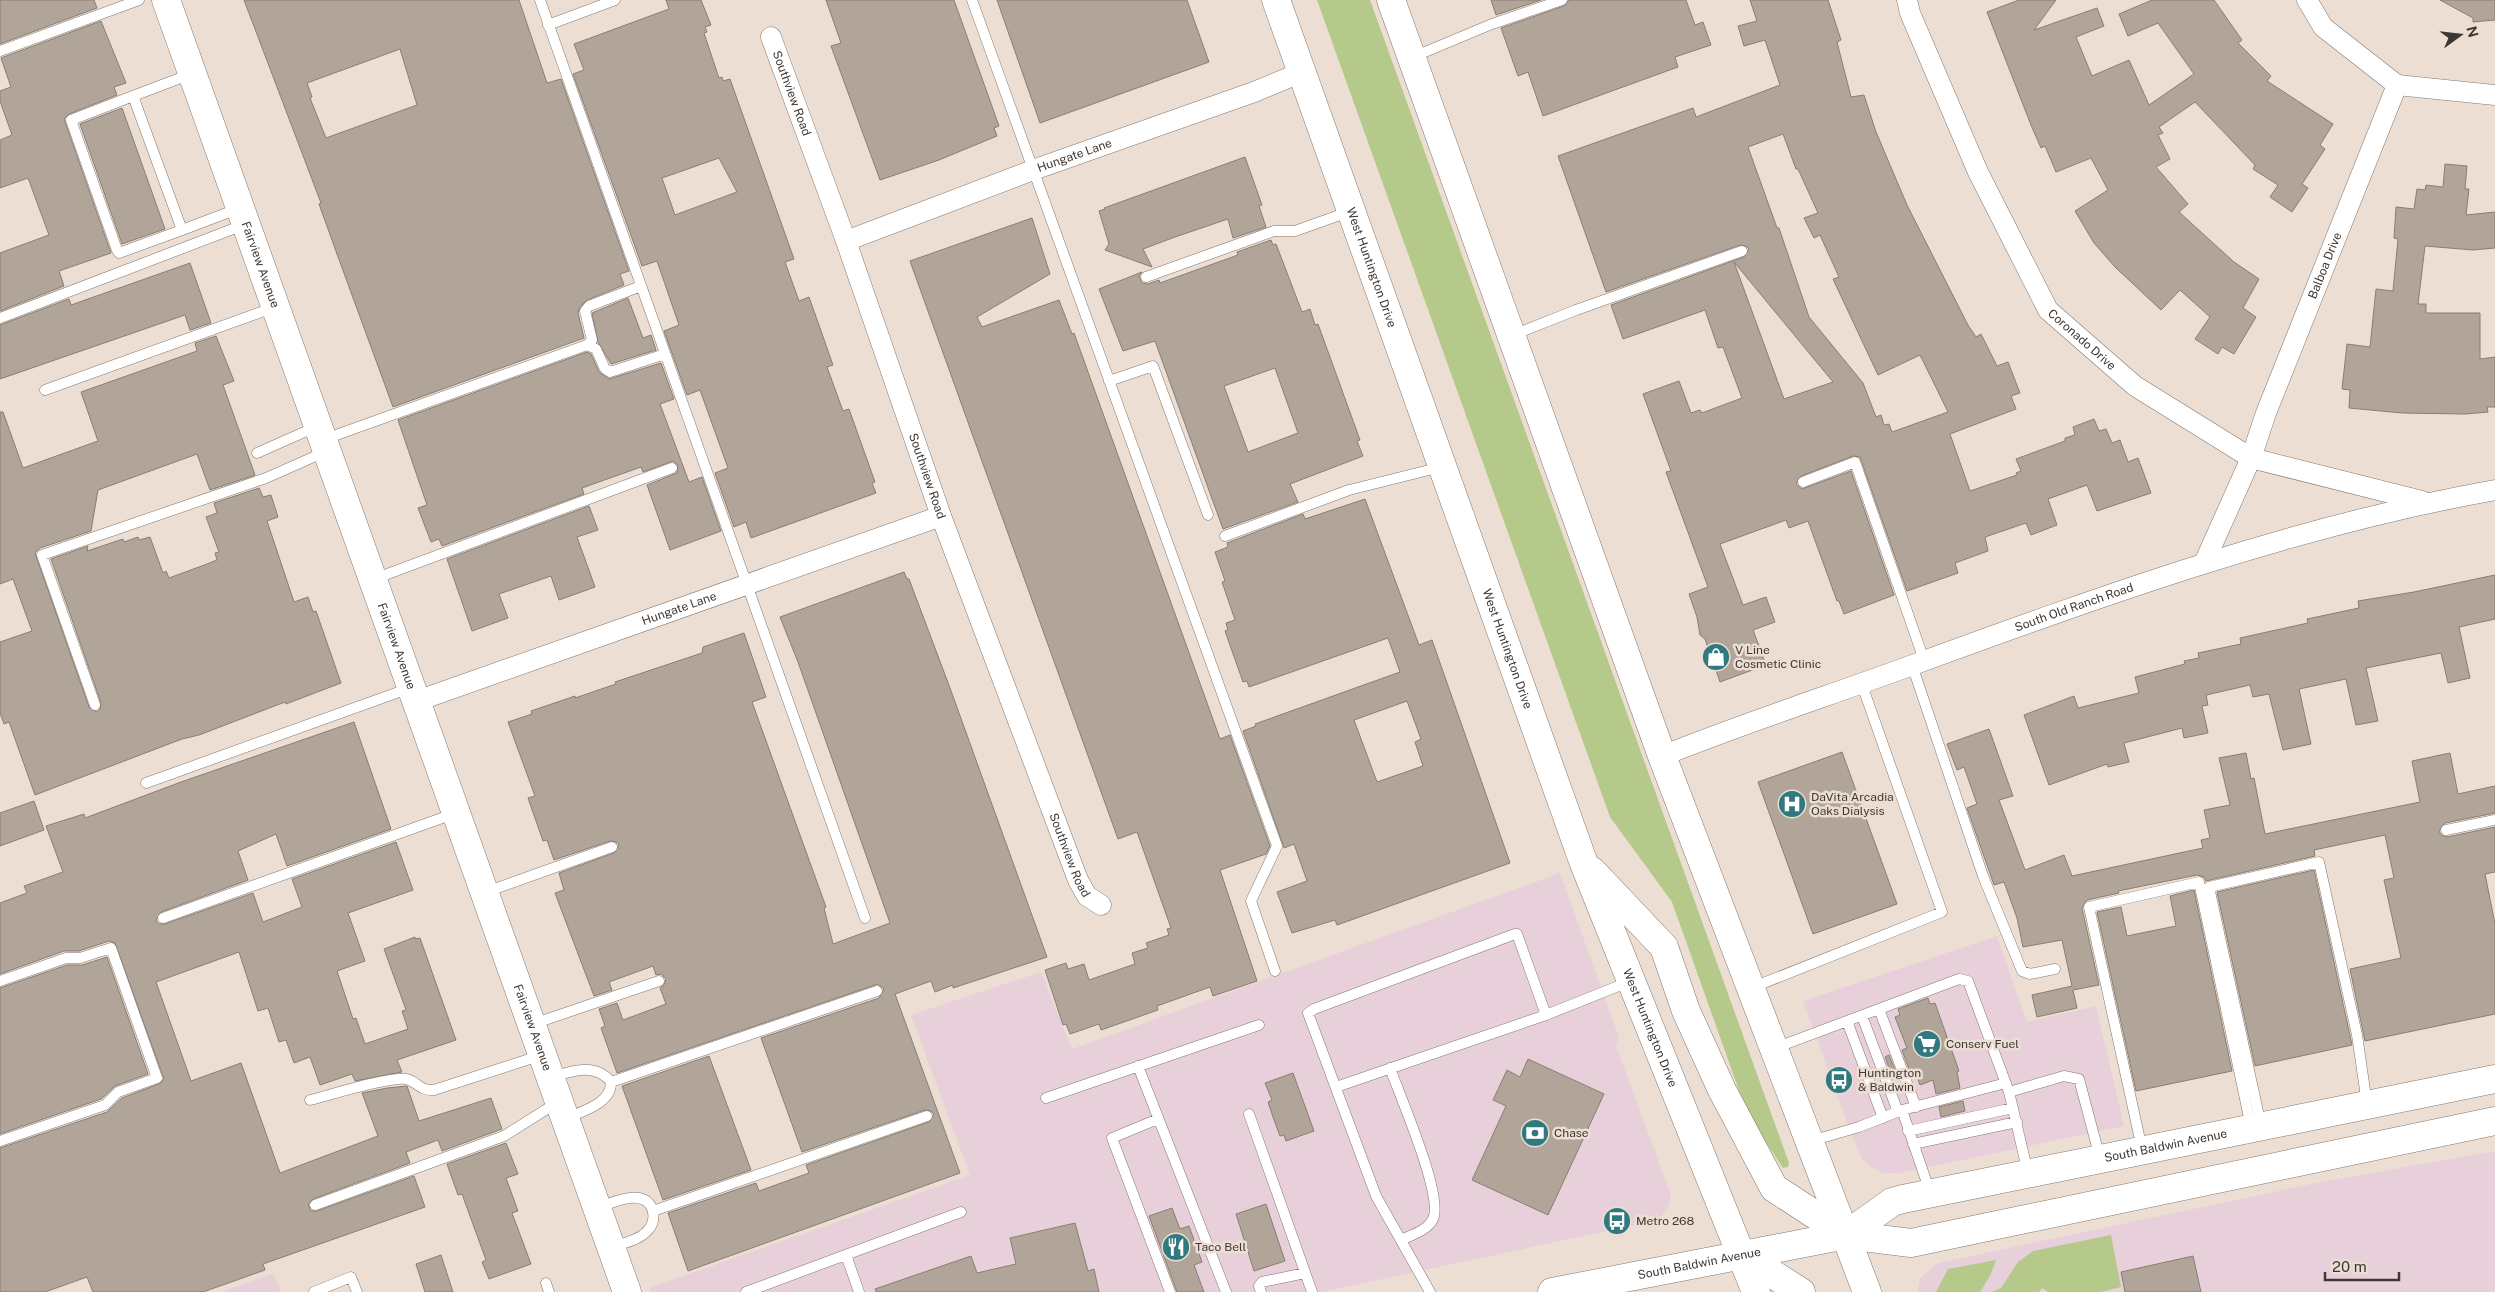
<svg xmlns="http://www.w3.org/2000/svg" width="2495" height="1292" font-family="'Public Sans',sans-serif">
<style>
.commercial{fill:#e8d0db}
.green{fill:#b5c98a}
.building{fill:#b1a499;stroke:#8a7d73;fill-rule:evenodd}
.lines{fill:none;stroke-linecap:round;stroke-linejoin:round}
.lane-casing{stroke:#83776d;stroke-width:11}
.street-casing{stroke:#83776d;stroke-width:21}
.secondary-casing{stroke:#83776d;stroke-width:29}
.primary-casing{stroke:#83776d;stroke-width:29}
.lane{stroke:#fff;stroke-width:10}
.street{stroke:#fff;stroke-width:20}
.secondary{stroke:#fff;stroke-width:28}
.primary{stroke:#fff;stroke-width:28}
.labels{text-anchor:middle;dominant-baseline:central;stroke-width:5;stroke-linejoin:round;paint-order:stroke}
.street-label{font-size:12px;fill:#3e3834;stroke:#edded3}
.poi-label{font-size:12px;fill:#3e3834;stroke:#edded3;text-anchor:start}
</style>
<rect width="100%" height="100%" fill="#edded3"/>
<path class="commercial" d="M1560 873 1619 1037 1616 1046 1671 1195 1670 1204 1659 1220 1322 1292H651L649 1288 970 1175 911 1015 1041 972 1072 1049Z
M1997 936 2027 1022 2096 1006 2124 1126 1900 1173H1884L1873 1168 1862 1159 1855 1144 1803 1001Z
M2495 1151V1292H1917L1920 1278 1938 1263 2316 1183Z
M274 1273 281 1292H221Z"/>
<path class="green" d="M1317 0H1370L1789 1163 1788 1167 1783 1168 1747 1113 1672 902 1610 817Z
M2111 1235 2121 1287 2101 1292H2048L2042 1288 2039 1292H1991L2001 1288 2018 1262 2033 1251Z
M1996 1260 1990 1276 1980 1292H1936L1948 1269Z"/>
<path class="building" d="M0 0H94L97 8 0 44Z
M244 0H519L547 83 561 79 629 271 620 274 624 285 587 300 580 307 578 313 584 338 393 407 337 254 319 204 321 203ZM400 49 417 105 326 138 310 98 312 97 307 83Z
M666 0H701L711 25 705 27 707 32 704 33 719 78 722 77 723 81 730 79 794 259 785 262 799 301 809 297 833 365 827 367 843 411 849 409 875 482 872 483 876 493 751 538 746 522 734 527 715 473 728 468 700 390 687 395 664 331 679 325 657 261 642 266 573 74 584 70 574 44 669 9ZM719 158 737 192 675 215 662 178Z
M826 0H954L999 126 994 128 997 136 939 160 880 180 831 46 841 43Z
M997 0H1187L1209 62 1040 123Z
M1491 0H1541L1496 15Z
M1569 0H1686L1695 25 1703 22 1711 45 1675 57 1678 67 1543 116 1528 72 1518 76 1501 28 1564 6Z
M1750 0H1828L1841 40 1837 42 1851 97 1864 95 1876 132 1907 205 1968 325 1976 337 1981 334 1997 366 2008 362 2020 393 2011 396 2016 409 1950 434 1970 491 2017 475 2016 473 2021 471 2016 459 2065 441V438L2075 435 2073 427 2094 419 2099 431 2106 429 2112 443 2120 440 2128 462 2138 458 2151 493 2097 511 2087 485 2048 499 2057 525 2031 535 2026 523 1985 537 1988 551 1955 563 1958 573 1907 591 1860 457 1853 456 1801 476 1796 484 1802 489 1851 471 1894 595 1844 614 1839 601H1837L1808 521 1789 528 1786 520 1720 544 1743 605 1766 597 1775 622 1753 630 1766 665 1720 682 1705 639 1700 635 1697 617 1689 594 1708 587 1666 472 1671 471 1643 394 1679 381 1691 413 1700 410 1702 413 1742 398 1723 347 1718 348 1705 310 1623 339 1611 305 1744 257 1749 249 1746 246 1740 245 1606 292 1558 156 1693 108 1696 117 1780 85 1765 40 1744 46 1738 26 1757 21ZM1783 134 1796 169H1798L1818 213 1804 218 1814 238 1820 235 1839 277 1833 279 1878 375 1920 355 1948 412 1892 432 1889 424 1884 425 1881 415 1876 417 1863 383 1809 317 1779 228H1777L1748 147ZM1734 262 1833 382 1784 399Z
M2019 0H2056L2034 30 2097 8 2104 26 2076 37 2092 76 2129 60 2149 105 2194 74 2158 23 2128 36 2119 14 2152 0H2214L2242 40 2238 43 2271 76 2267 81 2333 124 2320 145 2325 149 2302 184 2308 188 2292 212 2270 197 2278 185 2253 169 2255 165 2195 102 2159 127 2163 133 2158 135 2170 159 2156 167 2188 204 2179 212 2234 262 2259 279 2243 308 2256 317 2234 354 2222 347 2218 354 2195 339 2210 317 2180 290 2161 310 2115 267 2094 243 2075 211 2108 190 2091 158 2056 172 2045 146 2041 148 2031 125 1987 12Z
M2440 0H2495V20L2473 22V18Z
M101 21 126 83 114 87 117 95 69 114 64 119 111 253 59 271 64 286 0 311V253L49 235 28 178 0 188V140L12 135 0 101V91L11 87 1 58Z
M122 108 165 229 122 244 80 124Z
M1245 157 1262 205 1259 206 1266 227 1233 238 1228 219 1175 237 1143 249 1152 267 1105 250 1109 244 1099 211 1105 209 1104 208Z
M2445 164 2467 166 2465 189H2469L2466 215 2495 212V248L2473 250 2425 246 2418 304H2426V313H2480V359L2495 357V407H2487L2488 412 2465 414 2402 413 2349 408 2350 390 2342 389 2347 344 2370 347 2376 289 2393 291 2398 239 2394 238 2396 207 2414 209 2417 189 2425 190 2426 185 2443 187Z
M1032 218 1050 274 977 317 982 327 1059 300 1072 334 1074 333 1220 739 1230 735 1270 846 1266 854 1220 870 1257 981 1213 996 1210 987 1157 1006 1158 1010 1101 1030 1099 1024 1070 1034 1066 1024 1063 1025 1045 970 1066 963 1068 969 1084 964 1089 980 1135 964 1132 953 1148 948 1146 943 1169 935 1167 929 1171 928 1137 832 1118 839 910 261Z
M1271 240 1273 245 1276 244 1302 312 1310 309 1315 325 1318 324 1360 440 1357 441 1363 456 1290 484 1298 502 1223 529 1155 341 1123 351 1099 289 1142 272 1139 276 1142 283 1148 284 1159 280 1160 283 1238 255 1237 252ZM1275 368 1298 433 1248 452 1224 386Z
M190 263 211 323 190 330 185 315 0 379V325L69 299 71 305Z
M628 298 643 338 651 335 656 350 611 364 598 342 592 313Z
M216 336 234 381 223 385 255 475 210 490 197 454 98 490 91 531 40 548 35 553 89 707 97 712 100 709 101 703 51 559 88 546 87 551 123 539 124 542 138 537 139 540 150 537 163 573 166 571 169 578 207 564 217 560 215 553 219 552 206 517 217 513 214 503 259 488 263 497 271 495 278 517 267 521 294 602 308 597 313 612 316 611 341 683 286 704 285 702 199 735 182 739 35 795 9 722 4 724 0 713V642L32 631 13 579 0 584V412H3L23 468 98 441 81 392 197 351 195 343Z
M587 352 591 354 599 372 609 379 661 363 674 399 660 404 689 482 702 477 721 531 670 550 647 485 677 473 678 465 673 461 643 472 641 467 582 488 584 494 442 546 439 539 431 542 418 508 427 505 398 420Z
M1365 499 1419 645 1432 640 1510 863 1337 925 1335 920 1292 933 1277 892 1307 881 1294 844 1284 848 1243 731 1256 726 1255 724 1400 672 1388 638 1249 687 1247 681 1243 682 1225 631 1228 630 1226 623 1235 620 1222 582 1225 581 1215 552 1228 547 1227 543 1303 514 1305 519ZM1407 701 1421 739 1415 742 1423 766 1377 782 1354 720Z
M589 506 598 530 577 537 595 587 559 600 551 576 499 594 508 618 472 631 447 559Z
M904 572 907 579H909L950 688 1047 957 953 988V985L935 992 931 981 895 994 960 1173 688 1271 668 1213 756 1183 759 1191 809 1173 806 1165 929 1122 934 1114 931 1111 925 1110 802 1152 761 1038 879 998 884 989 878 984 617 1073 601 1028 605 1026 599 1009 617 1003 623 1020 666 1004 660 988 664 985 666 979 661 974 656 975 653 966 609 982 612 990 594 996 555 893 564 890 559 873 614 853 619 845 616 842 610 841 554 860 547 840 543 841 528 798 535 796 508 722 532 714 531 711 575 696V698L616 684 615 682 702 653 703 647 744 633 766 697 752 702 826 907 824 908 833 944 890 923 798 662 780 617Z
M2495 575V619L2459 627 2470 678 2448 683 2441 653 2366 668 2378 721 2356 725 2346 679 2299 689 2311 744 2283 750 2269 694 2253 697 2250 685 2206 695 2208 705 2202 706 2208 733 2184 738 2182 728 2124 743 2129 762 2108 767 2107 764 2049 785 2024 715 2074 696 2078 708 2139 693 2135 677 2185 664 2184 661 2199 658 2198 653 2241 644 2240 638 2308 623 2307 619 2359 608 2358 601 2414 592Z
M354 722 391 829 287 866 276 834 238 851 248 880 161 912 156 920 159 924H165L253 893 263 922 302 907 292 879 396 842 413 890 348 913 365 961 337 971 353 1019 356 1018 365 1044 408 1029 402 1011 406 1010 384 949 415 937V939L420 938 456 1040 397 1060 402 1072 355 1081 352 1074 320 1085 310 1057 294 1063 286 1040 279 1042 268 1008 258 1011 239 952 156 982 191 1081 241 1063 280 1173 378 1136 362 1093 387 1088 407 1086 419 1121 491 1098 502 1129 442 1151 438 1140 406 1152 410 1163 313 1199 308 1204 311 1211H317L414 1176 425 1207 263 1264 265 1270 203 1292H93L87 1277 45 1292H0V1148L107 1112 122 1098 159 1084 164 1079 115 943 109 941 79 951H64L0 974V903L27 893 24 886 63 872 46 826 84 814 85 818 181 782Z
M1989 729 2013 796 1999 800 2025 870 2064 855 2072 876 2203 848 2201 840 2210 838 2204 810 2230 805 2219 758 2246 753 2251 779 2254 778 2265 834 2420 802 2412 761 2450 753 2458 794 2495 786V813L2445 823 2439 831 2441 835 2447 837 2495 827V872L2485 874 2495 924V1014L2365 1041 2350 969 2401 958 2384 880 2394 878 2385 835 2314 850 2315 856 2206 881 2204 877 2197 875 2118 891 2119 893 2087 900 2082 908 2099 985 2073 990 2077 1008 2037 1017 2032 995 2072 986 2062 940 2023 947 2017 918 2004 882 1994 885 1967 808 1977 804 1964 767 1957 770 1947 744Z
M1842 752 1897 904 1813 934 1758 782Z
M34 801 44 830 0 846V813Z
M2314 870 2352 1045 2255 1066 2217 892Z
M2194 890 2232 1071 2136 1091 2097 912 2121 907 2127 936 2166 928 2176 926 2170 896Z
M107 957 148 1074 115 1086 101 1099 0 1134V988L67 965H82Z
M1928 998 1930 1004 1935 1003 1959 1071 1957 1072 1960 1088 1936 1094 1933 1080 1920 1085 1915 1070 1910 1072 1902 1050 1907 1048 1895 1017 1900 1015 1898 1009Z
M1889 1055 1898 1078 1893 1079 1885 1057Z
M709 1056 751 1170 663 1200 622 1086Z
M1528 1059 1604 1094 1548 1215 1472 1180 1506 1106 1493 1100 1507 1070 1520 1077Z
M1293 1073 1314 1131 1286 1141 1284 1135 1280 1136 1273 1117 1268 1102 1272 1100 1265 1083Z
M1963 1101 1965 1111 1941 1117 1939 1107Z
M506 1143 518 1174 506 1178 518 1211 512 1213 531 1264 489 1279 482 1262 486 1260 462 1194 458 1195 447 1164Z
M1266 1204 1285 1261 1254 1271 1236 1214Z
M1172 1208 1180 1229 1189 1226 1202 1262 1194 1265 1204 1292H1177L1149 1216Z
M1075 1223 1088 1271 1094 1269 1099 1292H876L875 1289 971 1256 977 1273 1016 1264 1010 1238Z
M441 1255 453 1292H425L416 1264Z
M2193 1256 2201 1292H2125L2121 1272Z"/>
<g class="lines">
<defs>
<path id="lane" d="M540 0 865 918
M972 0 1277 846 1251 901 1275 971
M548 25 615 0
M0 51 139 0
M1413 57 1492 24 1562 0
M191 74 133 96 182 230 240 208
M133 96 71 120 117 250 119 253 182 230
M1146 277 1274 231H1295L1351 211
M0 318 246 224
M1513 335 1576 310 1742 251
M587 345 596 349 605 369 610 372 665 354
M1109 381 1153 366 1208 515
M45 390 275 307
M325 439 587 345 592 340 585 311 589 306 641 286
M257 453 318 426
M1803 482 1855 462 1924 660
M1225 536 1349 490 1441 467
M374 579 672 468
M1912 665 1983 876 2022 971 2030 974 2055 969
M95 705 42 555 266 478 327 451
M146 783 410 688
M2446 830 2495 820
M486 892 612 847
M163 918 456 813
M0 981 66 958H80L111 948 157 1078 118 1092 105 1105 0 1141
M1751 988 1942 912 1861 682
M1879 1009 1916 1107
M1862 1016 1898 1112
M1847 1021 1883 1118
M533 1024 659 981
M1775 1048 1959 979 1968 981 2009 1092 2028 1173
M1138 1066 1226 1292
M1390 1068C1400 1096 1444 1197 1433 1219 1427 1231 1411 1235 1401 1240
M552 1077C572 1071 595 1062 611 1082 612 1103 583 1111 567 1118
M611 1082 877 991
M1336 1087 1546 1015
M2009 1092 2064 1076 2079 1079 2100 1158
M1046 1098 1259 1025
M310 1100C331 1095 386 1077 406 1079 417 1081 419 1091 434 1090L542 1055
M1902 1110 2006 1083
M1249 1114 1312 1292
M1158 1119 1112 1138 1170 1292
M2261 1125 2209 887 2319 862 2357 1035 2367 1104
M1908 1131 2013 1108
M1811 1141 1859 1127 1902 1110 1930 1192
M1913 1144 2017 1122
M2142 1149 2089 907 2199 882 2251 1127
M315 1205 504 1136 558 1102
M598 1208C612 1202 648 1186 653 1212 654 1218 653 1225 648 1230 640 1240 624 1243 613 1247
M653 1211 927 1116
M846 1255 859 1292
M546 1283 549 1292
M314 1292 351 1277 357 1292
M746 1292 961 1212
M1261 1292 1259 1286 1262 1282 1305 1273
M1430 1292 1376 1196 1308 1013 1314 1009 1515 934H1517L1546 1015 1631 981"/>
<g id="street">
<path id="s1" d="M1907 0 1910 13 1978 172 2048 310 2135 386 2251 458 2422 501"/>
<path id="s2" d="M771 37 846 241 941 516 1078 880 1087 896 1101 905"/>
<path d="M2397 85 2495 95"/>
<path id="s3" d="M846 241 1033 170 1254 92 1302 72"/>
<path id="s4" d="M2205 561 2251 458 2266 413 2397 85 2323 27 2307 0"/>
<path id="s5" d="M417 701 941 516"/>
<path id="s6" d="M1662 756C1744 723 1828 696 1910 666 2102 596 2294 526 2495 490"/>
</g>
<g id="secondary">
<path id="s7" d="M166 0 627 1292"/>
<path id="s8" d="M1846 1235 1892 1202 1903 1199 2495 1079"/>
<path id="s9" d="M1552 1292 1846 1235 1911 1243 2495 1121"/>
</g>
<g id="primary">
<path id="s10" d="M1276 0 1583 861 1756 1292"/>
<path d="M1391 0 1662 756 1867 1292"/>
<path d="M1592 871 1664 947 1686 1011 1722 1090 1774 1188 1846 1235"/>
<path d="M1741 1254 1801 1292"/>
</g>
</defs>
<use href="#lane" class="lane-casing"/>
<use href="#street" class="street-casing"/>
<use href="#secondary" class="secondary-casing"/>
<use href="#primary" class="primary-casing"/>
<use href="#lane" class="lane"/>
<use href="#street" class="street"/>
<use href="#secondary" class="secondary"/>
<use href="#primary" class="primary"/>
</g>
<defs>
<symbol id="shop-disc" viewBox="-11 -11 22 22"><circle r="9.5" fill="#30797e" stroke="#edded3"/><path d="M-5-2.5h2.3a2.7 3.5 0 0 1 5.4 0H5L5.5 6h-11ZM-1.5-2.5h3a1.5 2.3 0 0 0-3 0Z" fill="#fff"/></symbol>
<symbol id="hospital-disc" viewBox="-11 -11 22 22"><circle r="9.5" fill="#30797e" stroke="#edded3"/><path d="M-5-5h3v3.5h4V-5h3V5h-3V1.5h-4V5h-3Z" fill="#fff"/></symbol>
<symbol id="supermarket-disc" viewBox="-11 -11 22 22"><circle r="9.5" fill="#30797e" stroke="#edded3"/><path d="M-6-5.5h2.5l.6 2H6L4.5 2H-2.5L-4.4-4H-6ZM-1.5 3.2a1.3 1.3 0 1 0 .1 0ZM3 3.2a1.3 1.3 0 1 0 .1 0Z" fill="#fff"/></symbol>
<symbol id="bus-disc" viewBox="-11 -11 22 22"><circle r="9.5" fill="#30797e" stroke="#edded3"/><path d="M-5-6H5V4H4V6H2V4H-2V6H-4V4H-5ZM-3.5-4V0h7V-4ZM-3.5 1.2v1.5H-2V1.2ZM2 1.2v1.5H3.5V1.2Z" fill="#fff"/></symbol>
<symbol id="bank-disc" viewBox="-11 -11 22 22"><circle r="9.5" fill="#30797e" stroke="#edded3"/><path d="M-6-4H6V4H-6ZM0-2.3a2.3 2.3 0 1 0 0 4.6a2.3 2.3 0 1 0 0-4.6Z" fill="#fff"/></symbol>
<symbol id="restaurant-disc" viewBox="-11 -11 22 22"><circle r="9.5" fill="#30797e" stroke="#edded3"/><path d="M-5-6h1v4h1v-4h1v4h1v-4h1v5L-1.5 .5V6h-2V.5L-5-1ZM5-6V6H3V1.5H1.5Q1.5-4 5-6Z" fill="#fff"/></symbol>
</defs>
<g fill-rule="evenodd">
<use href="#shop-disc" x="1700" y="641" width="32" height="32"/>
<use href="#hospital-disc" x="1776" y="788" width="32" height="32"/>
<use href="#supermarket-disc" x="1911" y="1028" width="32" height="32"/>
<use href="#bus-disc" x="1823" y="1064" width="32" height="32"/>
<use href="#bank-disc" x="1519" y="1117" width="32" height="32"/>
<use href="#bus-disc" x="1601" y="1205" width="32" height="32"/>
<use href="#restaurant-disc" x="1160" y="1231" width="32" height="32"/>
</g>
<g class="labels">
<g class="street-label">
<text stroke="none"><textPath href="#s2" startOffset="60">Southview Road</textPath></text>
<text stroke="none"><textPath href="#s3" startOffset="244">Hungate Lane</textPath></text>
<text stroke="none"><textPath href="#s7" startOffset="281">Fairview Avenue</textPath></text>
<text stroke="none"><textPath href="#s4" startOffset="319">Balboa Drive</textPath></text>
<text stroke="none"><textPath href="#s10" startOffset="284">West Huntington Drive</textPath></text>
<text stroke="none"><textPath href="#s1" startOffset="386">Coronado Drive</textPath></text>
<text stroke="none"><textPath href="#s2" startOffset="466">Southview Road</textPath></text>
<text stroke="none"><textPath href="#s6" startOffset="438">South Old Ranch Road</textPath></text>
<text stroke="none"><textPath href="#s5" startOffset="278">Hungate Lane</textPath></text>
<text stroke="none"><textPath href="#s7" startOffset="686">Fairview Avenue</textPath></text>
<text stroke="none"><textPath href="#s10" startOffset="689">West Huntington Drive</textPath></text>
<text stroke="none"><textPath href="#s2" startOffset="871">Southview Road</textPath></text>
<text stroke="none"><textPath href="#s7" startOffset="1091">Fairview Avenue</textPath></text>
<text stroke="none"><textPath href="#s10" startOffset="1094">West Huntington Drive</textPath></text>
<text stroke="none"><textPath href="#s8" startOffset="336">South Baldwin Avenue</textPath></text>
<text stroke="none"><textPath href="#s9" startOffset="150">South Baldwin Avenue</textPath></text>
</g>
<g class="poi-label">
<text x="1735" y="650">V Line<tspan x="1735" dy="14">Cosmetic Clinic</tspan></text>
<text x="1811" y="797">DaVita Arcadia<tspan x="1811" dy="14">Oaks Dialysis</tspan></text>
<text x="1946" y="1044">Conserv Fuel</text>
<text x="1858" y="1073">Huntington<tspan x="1858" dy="14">&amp; Baldwin</tspan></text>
<text x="1554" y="1133">Chase</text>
<text x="1636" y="1221">Metro 268</text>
<text x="1195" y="1247">Taco Bell</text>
</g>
</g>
<g transform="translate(2460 35) rotate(75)" stroke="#edded3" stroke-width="4" paint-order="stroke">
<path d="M0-4L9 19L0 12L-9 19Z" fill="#3e3834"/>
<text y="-8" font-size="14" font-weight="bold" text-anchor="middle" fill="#3e3834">N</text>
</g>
<path d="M2325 1272v8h74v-8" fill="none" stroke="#3e3834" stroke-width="2.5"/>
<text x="2332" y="1272" font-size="15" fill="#3e3834" stroke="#edded3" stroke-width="4" paint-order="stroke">20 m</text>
</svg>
